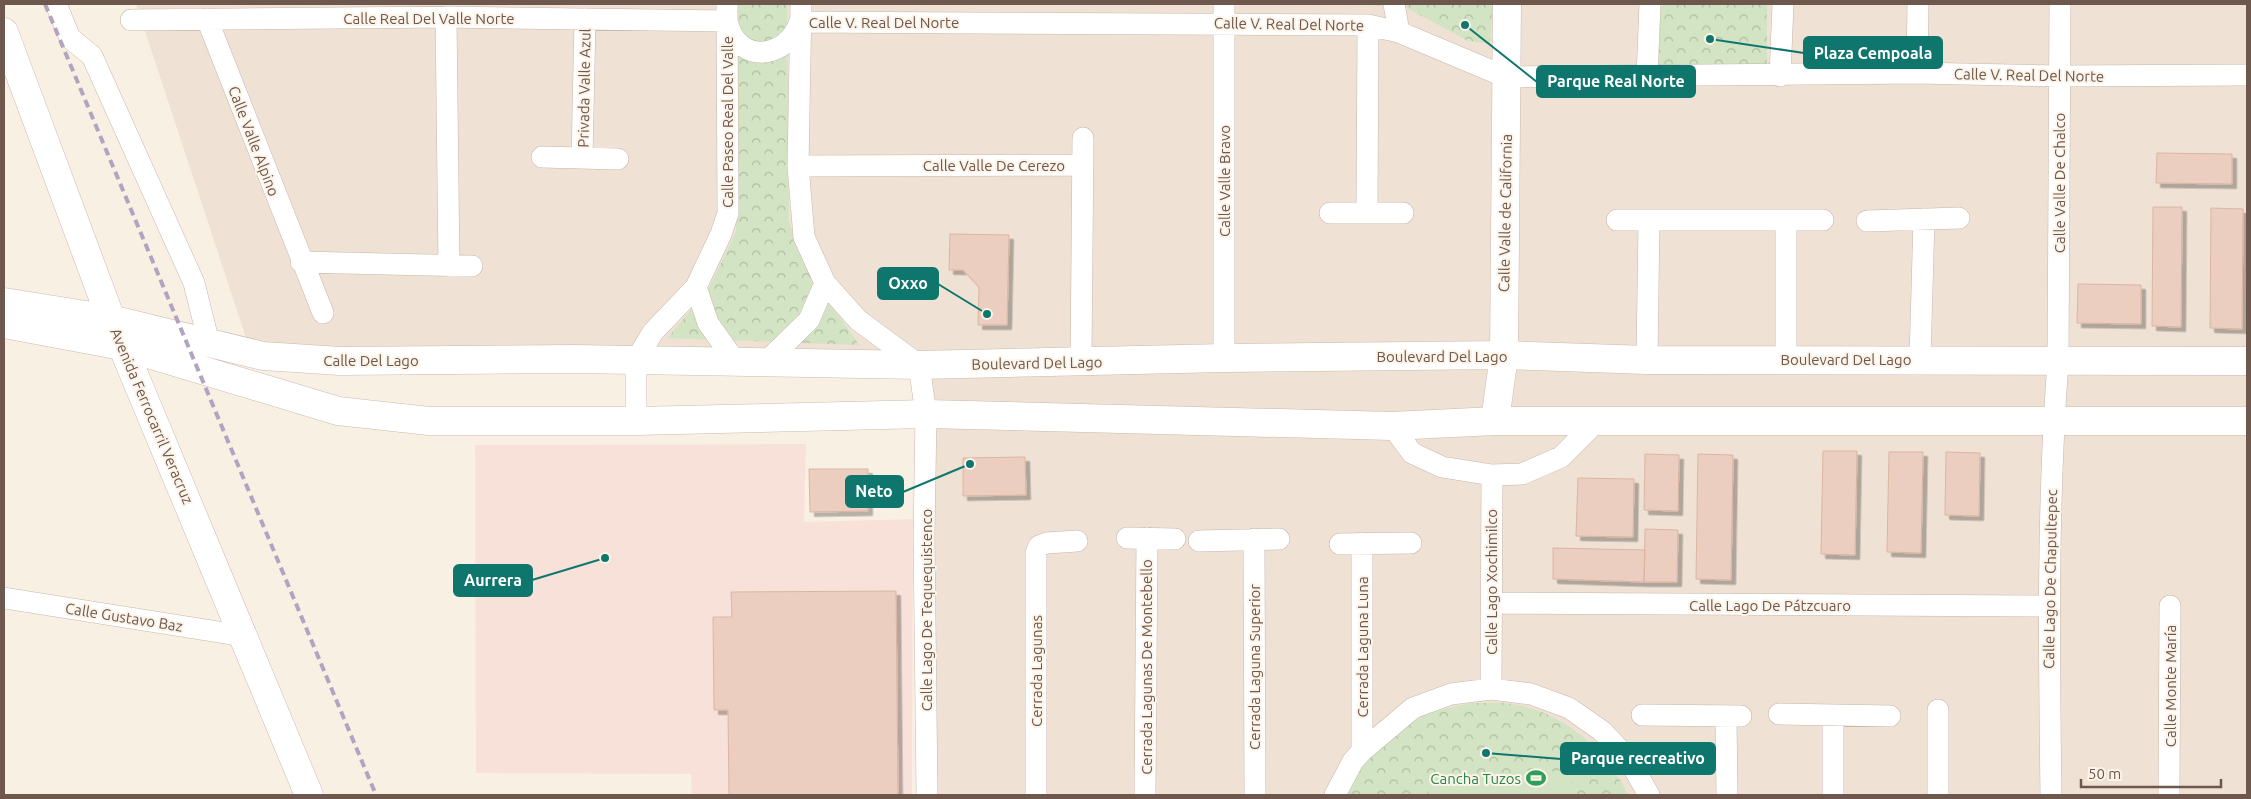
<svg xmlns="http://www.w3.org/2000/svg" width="2251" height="799" font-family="Ubuntu,sans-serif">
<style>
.residential{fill:#efe1d3}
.commercial{fill:#f8e1d9}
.park{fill:url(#park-crowns)}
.garden{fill:#d3e4c4}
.building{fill:#ebcebf;stroke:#dbb5a2;filter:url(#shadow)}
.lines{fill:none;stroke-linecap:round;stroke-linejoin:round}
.street-casing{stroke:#c8b7ac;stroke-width:22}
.secondary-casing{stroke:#cdb9ad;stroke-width:29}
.street{stroke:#fff;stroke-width:21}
.secondary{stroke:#fff;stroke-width:28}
.rail{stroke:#b2a4c0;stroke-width:4;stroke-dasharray:8 5;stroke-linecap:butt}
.labels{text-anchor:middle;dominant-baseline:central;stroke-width:4;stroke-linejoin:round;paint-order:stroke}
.street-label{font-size:15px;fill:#6e574d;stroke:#fcf4e9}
.leisure-label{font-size:15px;fill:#27864d;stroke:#fcf4e9;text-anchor:end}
.leader{fill:none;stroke:#0f766e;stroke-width:2}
.callout-dot{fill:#0f766e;stroke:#fcf4e9;stroke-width:2}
.callout{fill:#0f766e;stroke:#0f766e;stroke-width:2}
.callout-label{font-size:16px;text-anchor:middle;font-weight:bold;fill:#fff}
</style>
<defs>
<pattern id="park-crowns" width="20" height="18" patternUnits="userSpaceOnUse" patternTransform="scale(1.25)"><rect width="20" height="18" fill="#d3e4c4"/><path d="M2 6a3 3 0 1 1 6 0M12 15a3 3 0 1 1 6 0" fill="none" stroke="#afbca1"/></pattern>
<filter id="shadow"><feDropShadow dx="4.5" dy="4.5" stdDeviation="0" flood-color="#0004"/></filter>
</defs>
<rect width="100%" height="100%" fill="#f9f0e4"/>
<path class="residential" d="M136 4H2247V795H929L915 359H253Z"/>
<path class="commercial" d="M806 444 804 522 913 519 912 795H692L691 774 476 773 475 445Z"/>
<path class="park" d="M736 4H787L789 222 807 269 859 345 667 338 707 292 736 232Z
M1359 4H1493L1490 44 1468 41 1407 8Z
M1660 4H1767V72L1653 74Z
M1470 703C1484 703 1499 702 1512 704 1564 712 1606 749 1628 795H1344L1361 765 1391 734 1428 713Z"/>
<path class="garden" d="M1571 769 1574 795H1429L1428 788Z"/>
<path class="building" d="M2157 153 2232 154V184L2156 183Z
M2153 207H2182L2181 327 2152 326Z
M2211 208 2243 209 2242 329 2210 328Z
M950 234 1009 235 1007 325H978L979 287 963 270H949Z
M2078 284 2141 285V324L2077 323Z
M1823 451H1857L1855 555 1821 554Z
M1889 452H1923L1921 553 1887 552Z
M1946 452 1980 453 1979 516 1945 515Z
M1645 454 1679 455 1678 511 1644 510Z
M1698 454 1733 455 1731 580 1696 579Z
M1025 457 1026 495 963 496V458Z
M809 469H868V511L810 512Z
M1578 478 1634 479 1633 537 1576 536Z
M1645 529 1678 530 1677 582H1644Z
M1553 548 1645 550 1644 582 1553 579Z
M896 591 898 795H729L728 710H714L713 617H732L731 592Z"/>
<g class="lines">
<defs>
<path id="street" d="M56 4 70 38 92 56 194 283 209 343
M801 4 798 166 804 237 825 283 858 320 919 365 926 414 924 536 927 795
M1394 4 1399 32
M446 17 449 266
M207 19 323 313
M131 20 446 17 727 21
M727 21C729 27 731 35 735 39 756 65 792 49 800 21
M801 22 1368 25 1399 32 1506 77 1917 73 2060 76 2247 75
M1917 73 1918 4
M1780 76 1783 4
M1647 78 1650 4
M542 157 618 159
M582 158 585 19
M798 166 1082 165
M1367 211 1368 25
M1330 213H1403
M1617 220H1823
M1786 221V358
M1867 221 1959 218
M301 262 472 266
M696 287 708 323 735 361
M1224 358V4
M1920 359 1924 219
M1647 360 1649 221
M766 362 809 320 825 283
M1081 362 1083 138
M636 421V360L653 332 696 287 721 234 728 213 727 4
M1392 426 1412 453 1442 467 1492 475 1522 474 1561 457 1596 422
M1127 538 1175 539
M1254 539 1255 795
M1199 541 1279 539
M1362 543V751
M1340 544 1411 543
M4 598 244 636
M1492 603 2048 606
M1491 689 1492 475
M1938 710V795
M1779 714 1890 716
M1642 715 1741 716
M1726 716 1727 795
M1036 795V553L1039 546 1047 543 1077 541
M1145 795 1147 538
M1335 795 1353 761 1362 751 1413 708 1451 694 1491 689 1531 694 1569 708 1602 731 1629 760 1649 795
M1833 795V716
M2051 795C2049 651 2047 507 2058 362L2060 4
M2169 795 2170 606"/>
<path id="secondary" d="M4 32 111 319 309 795
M4 302 111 319 263 356 340 361 575 359 919 365 1224 358 1504 355 1647 360 2247 361
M4 324 122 346 338 411 429 421H636L926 414 1392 426 1495 421H2247
M1495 421 1504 355 1507 4"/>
</defs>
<use href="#street" class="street-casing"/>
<use href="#secondary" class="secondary-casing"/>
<use href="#street" class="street"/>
<use href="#secondary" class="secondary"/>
<path class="rail" d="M45 4 376 795"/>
</g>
<defs>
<symbol id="stadium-bare" viewBox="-9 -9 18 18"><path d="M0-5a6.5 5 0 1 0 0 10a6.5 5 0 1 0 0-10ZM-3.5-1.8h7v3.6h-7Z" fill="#2e9e5b" stroke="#fcf4e9" stroke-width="2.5" paint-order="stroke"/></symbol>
</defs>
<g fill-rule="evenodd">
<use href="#stadium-bare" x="1522" y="764" width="28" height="28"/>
</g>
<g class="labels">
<g class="street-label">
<text x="429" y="18">Calle Real Del Valle Norte</text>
<text x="884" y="22">Calle V. Real Del Norte</text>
<text transform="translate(1289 24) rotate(1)">Calle V. Real Del Norte</text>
<text transform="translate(2029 75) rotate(1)">Calle V. Real Del Norte</text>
<text transform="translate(584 88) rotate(-89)">Privada Valle Azul</text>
<text transform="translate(727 122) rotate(-90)">Calle Paseo Real Del Valle</text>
<text transform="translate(254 141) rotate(69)">Calle Valle Alpino</text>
<text x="994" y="165">Calle Valle De Cerezo</text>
<text transform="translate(1224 181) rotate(-90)">Calle Valle Bravo</text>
<text transform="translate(2059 183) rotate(-90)">Calle Valle De Chalco</text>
<text transform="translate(1505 213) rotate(-89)">Calle Valle de California</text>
<text x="1442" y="356">Boulevard Del Lago</text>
<text x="1846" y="359">Boulevard Del Lago</text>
<text x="371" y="360">Calle Del Lago</text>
<text transform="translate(1037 363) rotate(-1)">Boulevard Del Lago</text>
<text transform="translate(152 416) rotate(67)">Avenida Ferrocarril Veracruz</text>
<text transform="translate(2050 579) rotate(-89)">Calle Lago De Chapultepec</text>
<text transform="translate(1491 582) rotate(-90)">Calle Lago Xochimilco</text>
<text x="1770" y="605">Calle Lago De Pátzcuaro</text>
<text transform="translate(926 610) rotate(-90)">Calle Lago De Tequequistenco</text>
<text transform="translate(124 617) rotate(9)">Calle Gustavo Baz</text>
<text transform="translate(1362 647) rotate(-90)">Cerrada Laguna Luna</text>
<text transform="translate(1146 667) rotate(-90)">Cerrada Lagunas De Montebello</text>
<text transform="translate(1254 667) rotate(-90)">Cerrada Laguna Superior</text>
<text transform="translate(1036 671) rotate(-90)">Cerrada Lagunas</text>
<text transform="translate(2170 686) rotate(-90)">Calle Monte María</text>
</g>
<g class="leisure-label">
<text x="1521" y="778">Cancha Tuzos</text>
</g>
</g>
<path class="leader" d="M1710 39L1804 53M1465 25L1537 82M987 314L938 284M970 464L903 492M605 558L532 580M1486 753L1561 759"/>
<g class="callout-dot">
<circle cx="1710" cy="39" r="5"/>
<circle cx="1465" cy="25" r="5"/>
<circle cx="987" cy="314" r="5"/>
<circle cx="970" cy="464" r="5"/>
<circle cx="605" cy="558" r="5"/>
<circle cx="1486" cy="753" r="5"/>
</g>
<g class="callout">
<rect x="1804" y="37" width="138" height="31" rx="5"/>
<rect x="1537" y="66" width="158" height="31" rx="5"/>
<rect x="878" y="268" width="60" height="31" rx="5"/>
<rect x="846" y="476" width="57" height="31" rx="5"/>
<rect x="454" y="565" width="78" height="31" rx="5"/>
<rect x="1561" y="743" width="154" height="31" rx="5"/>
</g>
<g class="callout-label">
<text x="1873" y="59">Plaza Cempoala</text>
<text x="1616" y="87">Parque Real Norte</text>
<text x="908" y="289">Oxxo</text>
<text x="874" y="497">Neto</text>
<text x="493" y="586">Aurrera</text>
<text x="1638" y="764">Parque recreativo</text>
</g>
<rect width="2251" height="799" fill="none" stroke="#6e574d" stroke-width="10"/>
<path d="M2081 779v8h140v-8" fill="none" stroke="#6e574d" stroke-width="2.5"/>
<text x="2088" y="779" font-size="15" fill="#6e574d" stroke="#fcf4e9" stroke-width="4" paint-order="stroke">50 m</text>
</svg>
